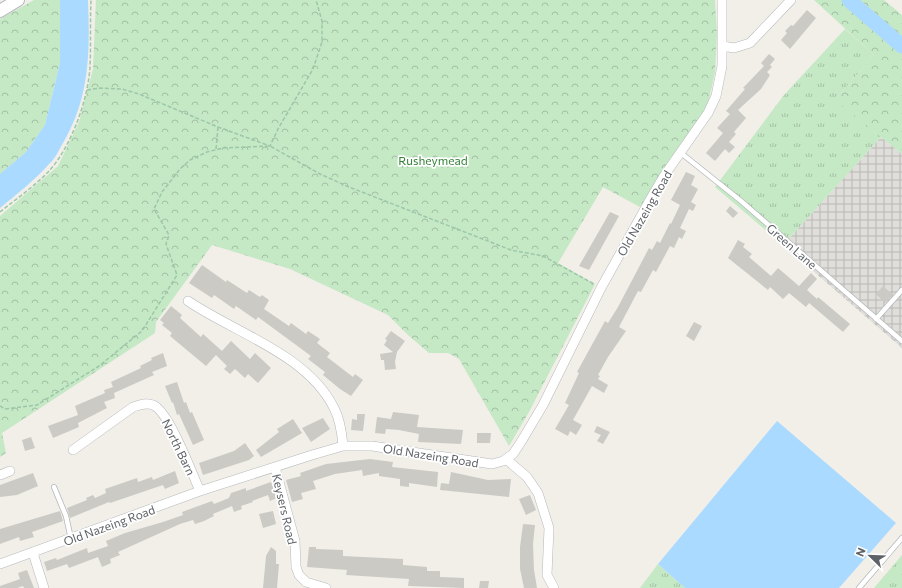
<svg xmlns="http://www.w3.org/2000/svg" width="902" height="588" font-family="Commissioner,sans-serif">
<style>
.industrial{fill:url(#industrial-grid)}
.grass{fill:url(#grass-tufts)}
.forest{fill:url(#forest-crowns)}
.water{fill:#aadaff}
.lines{fill:none;stroke-linecap:round;stroke-linejoin:round}
.river{stroke:#aadaff;stroke-width:15}
.building{fill:#cccac5}
.service-casing{stroke:#b5b8bc;stroke-width:6}
.minor-casing{stroke:#b5b8bc;stroke-width:10}
.secondary-casing{stroke:#b6babf;stroke-width:14}
.path{stroke:#9cc7a9;stroke-width:1.5;stroke-dasharray:4 2;stroke-linecap:butt}
.service{stroke:#fff;stroke-width:4.5}
.minor{stroke:#fff;stroke-width:9}
.secondary{stroke:#fff;stroke-width:12}
.labels{text-anchor:middle;dominant-baseline:central;stroke-width:3.5;stroke-linejoin:round;paint-order:stroke}
.park-label{font-size:12px;fill:#348238;stroke:#fff}
.street-label{font-size:12px;fill:#5f6368;stroke:#fff}
</style>
<defs>
<pattern id="industrial-grid" width="8" height="8" patternUnits="userSpaceOnUse"><rect width="8" height="8" fill="#e0deda"/><path d="M0 4h8M4 0v8" fill="none" stroke="#b9b8b5"/></pattern>
<pattern id="grass-tufts" width="24" height="20" patternUnits="userSpaceOnUse"><rect width="24" height="20" fill="#c5e8c5"/><path d="M3 7l-1-3M5 7V3M7 7l1-3M15 17l-1-3M17 17v-4M19 17l1-3" fill="none" stroke="#a3c0a4"/></pattern>
<pattern id="forest-crowns" width="20" height="18" patternUnits="userSpaceOnUse"><rect width="20" height="18" fill="#c5e8c5"/><path d="M2 6a3 3 0 1 1 6 0M12 15a3 3 0 1 1 6 0" fill="none" stroke="#a3c0a4"/></pattern>
</defs>
<rect width="100%" height="100%" fill="#f1efe8"/>
<path class="industrial" d="M881 137 902 154V348L783 245Z"/>
<path class="grass" d="M845 29 874 55 836 99 881 137 783 245 715 187 784 95Z
M902 555V588H874Z
M658 564 685 588H640Z"/>
<path class="forest" d="M34 0H60V63L45 125 26 152 0 174V19Z
M96 0H715L717 35 715 72 708 104 640 207 603 187 558 263 595 284 529 412 509 446 459 359 448 353H429L408 335 388 315 290 269 212 245 156 322 155 333 2 433 6 453 0 457V216L58 166 79 122 93 69Z
M814 0H884L902 15V154L835 100 874 55Z"/>
<path class="water" d="M60 0H88C90 50 90 98 63 143 59 149 56 158 50 163 35 180 17 194 0 208V174L26 152 45 125 60 63Z
M777 421 896 523 839 588H685L658 564Z"/>
<g class="lines">
<path class="river" d="M849 0 902 46"/>
</g>
<path class="building" d="M807 10 816 18 790 49 781 40 787 33 785 31 791 25 793 26Z
M769 54 775 59 770 65 772 67 767 72 770 75 761 89 738 110 746 118 734 132 736 134 729 142 735 147 729 153 725 149 715 161 706 153 723 133 717 128 730 114 726 111 745 89 743 88 764 66 761 63Z
M686 172 695 176 691 185 698 189 691 202 696 205 693 211 689 209 680 228 686 231 682 239 679 237 674 248 670 246 656 272 653 270 641 292 638 291 619 327 626 331 608 357 598 375 600 376 598 379 608 385 604 393 592 386 573 420 582 425 576 435 570 431 568 436 555 429 569 405 565 403 579 373 577 372 605 321 608 323 618 307 649 248 652 250 657 241 660 243 670 223 671 224 680 205 671 200Z
M730 206 738 213 733 218 726 211Z
M610 212 619 216 589 270 579 266Z
M738 240 745 244 743 247 752 254 749 257 771 276 778 268 799 286 811 273 817 279 807 290 817 299 818 297 850 324 843 332 809 303 806 307 789 293 783 299 770 287 768 290 728 258Z
M202 265 226 282 227 280 247 293 249 290 260 297 262 295 269 300 264 309 289 326 291 323 306 334 308 331 320 339 317 343 330 353 327 357 353 377 355 374 363 380 351 396 340 389 323 375 325 372 308 359 311 356 258 317 256 320 236 306 234 309 214 295 212 298 189 283Z
M883 286 893 295 885 303 876 294Z
M171 306 182 315 180 318 201 337 203 334 222 351 231 341 250 359 255 353 271 368 258 383 248 374 245 378 235 369 230 374 224 369 227 366 216 355 206 366 170 336 172 333 162 325 164 323 160 320Z
M694 322 702 326 694 341 686 336Z
M391 331 405 341 397 352 395 362 396 369 385 370 384 360H381L380 354 393 352 384 345 387 340 385 339Z
M163 353 167 366 152 372 154 375 114 393 115 398 104 402 107 408 78 423 79 427 53 438 48 426 78 415 75 406 105 393 104 390 113 387 111 382 141 368 140 366 152 360 151 358Z
M177 382 184 403 186 402 190 413 192 412 204 440 193 445 179 414 177 415 173 402 172 403 165 386Z
M393 412 419 415 417 427 463 430 461 444 418 442 419 434 399 430 386 429 385 434 375 433 377 417 391 419Z
M357 414H365L363 431 351 430 352 419 357 420Z
M323 418 330 429 311 442 302 428Z
M293 419 302 433 261 457 256 450 279 432 277 429Z
M597 426 610 432 603 444 597 441 601 435 594 432Z
M477 433H491L490 443H477Z
M31 437 35 448 25 451 22 440Z
M245 443 254 456 249 460 203 475 199 463 234 451Z
M370 459 393 462 392 467 438 472 437 487 409 483V487L400 486V479L379 476V473L363 476 362 470 335 474 316 480 313 481 316 489 301 493 303 499 292 502 286 480 301 476 300 473 326 464Z
M175 471 179 483 165 489 163 485 110 503 109 502 70 518 67 508 87 500 86 498 93 495 95 498 106 493 105 489 137 478 138 482 152 477 153 480Z
M451 472 488 480 511 479 509 497 440 490 441 483 449 484Z
M33 473 38 486 17 495 0 497V485Z
M271 482 277 498 270 501 268 495 252 501 253 502 241 506 242 509 234 512 232 506 213 514 214 516 204 521 195 524 193 520 180 524 118 552 120 555 110 559 111 563 102 567 98 557 69 568 67 564 47 571 44 562 56 558 57 560 87 548 88 553 108 546 106 541 125 533 163 522 183 515 182 512 212 501 214 504 229 498 231 493 246 488V491Z
M530 495 536 510 526 515 519 499Z
M60 511 63 521 32 532 34 537 20 541 19 537 0 544V529Z
M273 511 276 524 263 528 259 514Z
M523 524 535 525 533 544 534 570 537 588H524L520 569V547Z
M271 547 276 551V564H279L277 588H263L266 556Z
M309 547H316V549L343 550V556L403 559V565L427 567V571H440V577L464 578V588L408 586 409 579 346 575 347 570 307 567Z
M27 570 34 588H24L23 586 17 588H0V586L20 579 18 573Z
M480 581H489L488 588H479Z"/>
<g class="lines">
<defs>
<path id="service" d="M681 153 741 201 902 341
M876 319 902 290
M54 487 66 516 71 539
M859 588 902 538"/>
<path id="minor" d="M723 46 734 48 750 43 791 0
M188 301C235 333 307 354 334 408 340 419 342 434 343 446
M73 450 133 407C139 405 146 402 153 405 169 411 192 474 200 491
M506 459 527 477 538 493 549 528 547 575 554 588
M275 467 295 541 296 567 299 575 306 582 326 588
M0 475 10 471
M33 553 44 588
M0 564 200 491 312 455 343 446H372L492 464 503 461 513 454 521 442 543 405 601 288 650 200 664 176 708 113 716 96 722 66V0"/>
<path id="secondary" d="M0 11 18 0"/>
</defs>
<use href="#service" class="service-casing"/>
<use href="#minor" class="minor-casing"/>
<use href="#secondary" class="secondary-casing"/>
<path class="path" d="M87 90 100 88 122 89 139 94 218 127 270 146 278 129 313 69 322 42V21L316 0
M216 149 218 127
M0 212C16 199 35 186 49 171 71 147 88 100 90 67 91 45 90 22 91 0
M0 406 5 409 37 405 99 366 142 331 177 275 166 244 169 235 154 209 162 192 180 169 190 160 207 152 223 148 270 146 320 174 349 187 511 250 543 256 594 284"/>
<use href="#service" class="service"/>
<use href="#minor" class="minor"/>
<use href="#secondary" class="secondary"/>
</g>
<g class="labels">
<g class="park-label">
<text x="433" y="160">Rusheymead</text>
</g>
<g class="street-label">
<text transform="translate(644 213) rotate(-60)">Old Nazeing Road</text>
<text transform="translate(792 246) rotate(41)">Green Lane</text>
<text transform="translate(179 447) rotate(64)">North Barn</text>
<text transform="translate(431 455) rotate(9)">Old Nazeing Road</text>
<text transform="translate(285 509) rotate(77)">Keysers Road</text>
<text transform="translate(109 525) rotate(-20)">Old Nazeing Road</text>
</g>
</g>
<g transform="translate(870 556) rotate(293)" stroke="#ffffff" stroke-width="3" paint-order="stroke">
<path d="M0-3L7 15L0 10L-7 15Z" fill="#5f6368"/>
<text y="-6" font-size="11" font-weight="bold" text-anchor="middle" fill="#5f6368">N</text>
</g>
</svg>
